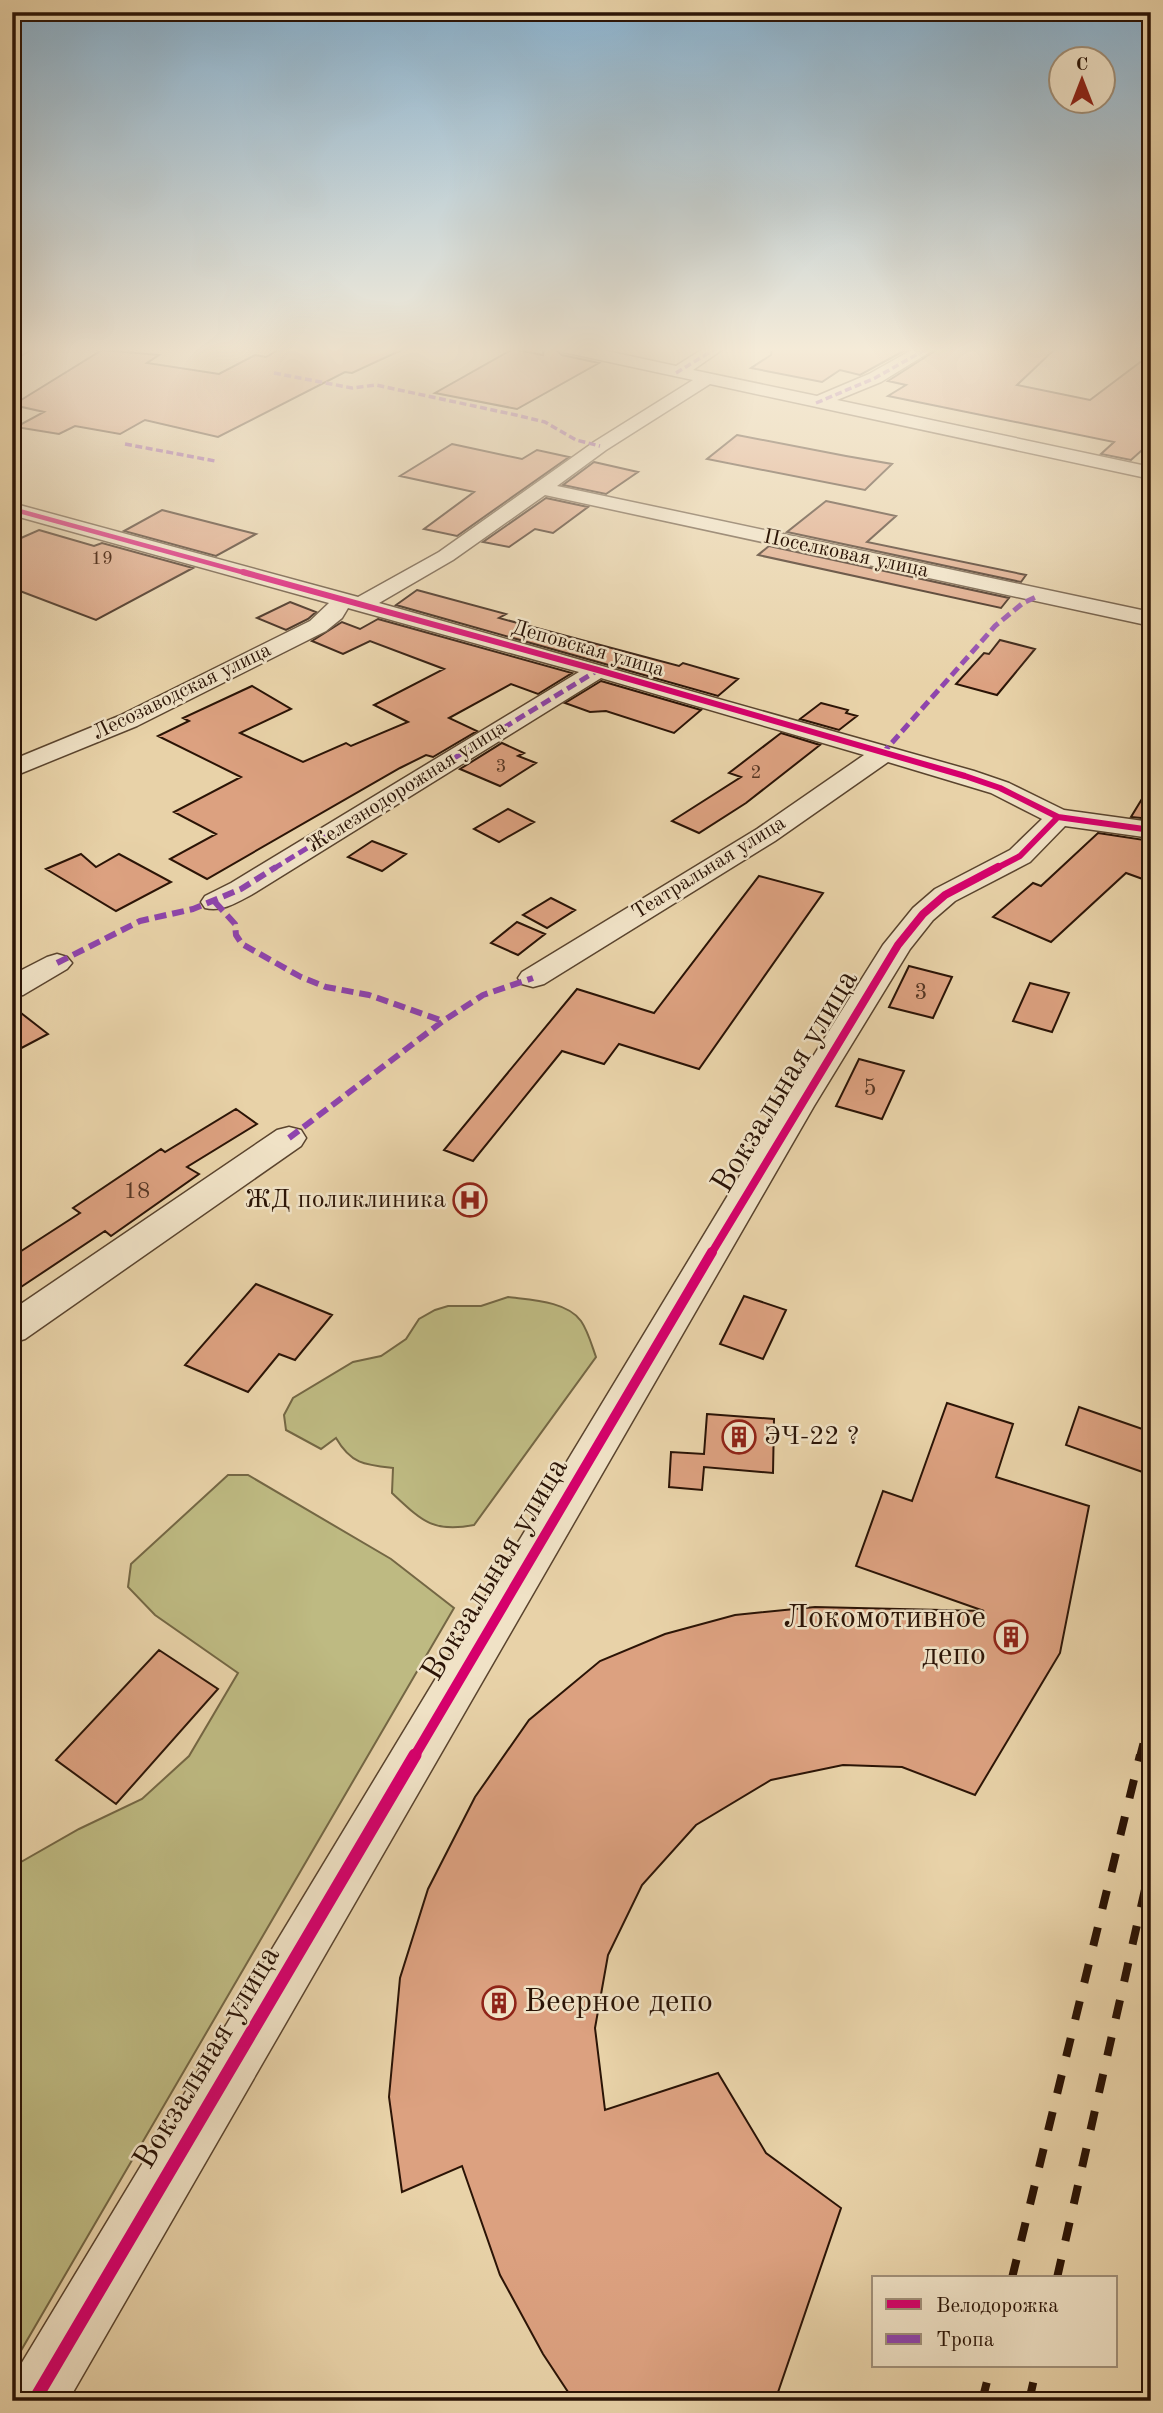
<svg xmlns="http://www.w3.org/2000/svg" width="1163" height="2413" font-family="'Old Standard TT',serif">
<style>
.green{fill:#beba82;stroke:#746744;stroke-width:2}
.building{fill:#dca180;stroke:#2b1406;stroke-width:2}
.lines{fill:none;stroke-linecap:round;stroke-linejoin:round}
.street-casing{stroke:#5a442e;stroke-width:3}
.secondary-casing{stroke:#2b1406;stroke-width:3}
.street{fill:#f0e2c6;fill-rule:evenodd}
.secondary{fill:#f0e2c6;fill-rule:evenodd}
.rail-far1{stroke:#2b1406;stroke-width:6;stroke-dasharray:14 14;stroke-linecap:butt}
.rail{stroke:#2b1406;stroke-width:8;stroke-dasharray:19 19;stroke-linecap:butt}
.quiet-far2{stroke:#8e44ad;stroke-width:3.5;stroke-dasharray:7 3.5;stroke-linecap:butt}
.quiet-far1{stroke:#8e44ad;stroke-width:5;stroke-dasharray:10 5;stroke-linecap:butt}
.quiet{stroke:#8e44ad;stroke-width:6;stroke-dasharray:12 6;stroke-linecap:butt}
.cycleway-far4-casing{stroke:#f0e2c6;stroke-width:7}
.cycleway-far3-casing{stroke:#f0e2c6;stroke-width:9}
.cycleway-far2-casing{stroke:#f0e2c6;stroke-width:12}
.cycleway-far1-casing{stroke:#f0e2c6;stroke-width:15}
.cycleway-casing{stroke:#f0e2c6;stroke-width:18}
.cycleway-far4{stroke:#d6006c;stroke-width:4.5}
.cycleway-far3{stroke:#d6006c;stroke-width:6}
.cycleway-far2{stroke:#d6006c;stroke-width:8}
.cycleway-far1{stroke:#d6006c;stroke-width:10}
.cycleway{stroke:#d6006c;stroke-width:13}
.labels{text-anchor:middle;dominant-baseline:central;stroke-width:5;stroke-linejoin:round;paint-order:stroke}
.far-number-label{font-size:19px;fill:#573724}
.far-street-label{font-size:21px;fill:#2b1406;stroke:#f0e2c6}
.number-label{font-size:23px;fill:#573724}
.poi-label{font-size:26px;fill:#2b1406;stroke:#f0e2c6;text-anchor:end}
.near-street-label{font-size:32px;fill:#2b1406;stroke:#f0e2c6}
.near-poi-label{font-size:32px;fill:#2b1406;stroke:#f0e2c6;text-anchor:end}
</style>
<rect width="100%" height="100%" fill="#e8d2a8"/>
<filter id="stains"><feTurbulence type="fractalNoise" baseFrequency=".00286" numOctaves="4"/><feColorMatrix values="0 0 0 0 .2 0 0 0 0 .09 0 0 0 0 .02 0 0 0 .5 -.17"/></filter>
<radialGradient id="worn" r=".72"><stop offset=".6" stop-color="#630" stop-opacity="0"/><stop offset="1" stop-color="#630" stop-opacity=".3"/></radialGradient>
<path class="green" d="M508 1297C530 1300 567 1301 581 1321 588 1331 592 1346 596 1357L474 1525C433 1533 422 1521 392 1493L393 1468C365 1465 351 1464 336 1438L321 1449 286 1430 284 1415 293 1398 353 1362 381 1356 406 1339 419 1319 435 1310 448 1306H481Z
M228 1475H248L391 1559 454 1608 12 2366V1870L21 1862 79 1829 142 1799 189 1756 238 1673 155 1615 128 1587 131 1564Z"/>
<path class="building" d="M283 347H408L352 373 345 372 218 437 145 420 120 434 75 426 59 434 16 427 44 412 13 405 102 350 159 355 147 363 219 374 255 355 266 357Z
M544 347H552L562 355 599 363 517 409 435 393 513 349 543 355Z
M772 347H911L860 375 840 370 822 382 751 368 771 355Z
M941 347H1057L1017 385 1090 400 1151 354V442L1131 460 1101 454 1114 442 888 396 906 385 888 381Z
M737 435 846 456 892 464 865 490 707 459Z
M452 444 522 459 537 450 569 457 457 536 424 529 474 492 400 476Z
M594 462 638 472 606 494 563 485Z
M546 498 588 507 553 533 535 529 509 547 483 542Z
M826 501 896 516 867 542 1026 575 1021 582 787 532Z
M162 510 236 529 256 534 216 556 124 531Z
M39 530 94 546 102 543 193 568 96 620 12 588V542Z
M769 546 1009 598 1001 608 758 555Z
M417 590 506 614 499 618 679 666 683 663 738 679 718 696 396 605Z
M290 602 316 612 308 619 286 630 257 618Z
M378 619 572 673 538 694 511 684 449 718 477 731 433 757 426 755 400 768 207 879 170 859 216 834 174 812 241 777 158 736 189 721 183 718 252 686 291 709 240 733 303 762 346 743 351 746 408 722 374 705 444 669 370 641 343 654 312 641 342 622 360 629Z
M1000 640 1035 649 997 695 956 684 984 653 989 654Z
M601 681 701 710 674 733 606 711 590 712 565 703Z
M821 703 848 710 846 713 857 716 839 730 800 719Z
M781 733 820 745 746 803 699 833 672 821 741 777 729 773Z
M502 743 524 753 518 756 536 763 500 786 460 769Z
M1151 784V819L1131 817Z
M508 809 534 822 499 842 474 829Z
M1098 833 1151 841V882L1126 873 1051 942 993 917 1033 883 1041 886Z
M372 841 406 854 382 871 348 857Z
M81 854 96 867 119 854 171 882 116 911 46 869Z
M759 876 823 893 699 1069 619 1044 604 1064 562 1051 473 1161 444 1150 577 989 654 1013Z
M551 898 575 910 547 928 523 915Z
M517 922 545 934 518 955 491 943Z
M909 966 952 977 933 1018 889 1007Z
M1030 983 1069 993 1052 1032 1013 1021Z
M12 1006 48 1034 12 1053Z
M859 1059 904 1071 882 1119 836 1106Z
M236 1109 257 1124 187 1167 199 1174 111 1236 105 1231 12 1293V1257L80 1213 73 1208 161 1149 165 1152Z
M256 1284 332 1315 295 1360 279 1354 248 1392 185 1365Z
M744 1296 786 1310 763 1359 720 1344Z
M947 1403 1013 1424 996 1477 1089 1506 1060 1653 975 1795 902 1767 843 1765 771 1780 696 1825 642 1885 608 1955 595 2028 605 2110 718 2073 766 2153 841 2208 775 2401H574L543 2354 500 2275 462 2166 402 2192 389 2097 400 1978 428 1889 475 1797 529 1720 600 1661 665 1634 735 1615 815 1607 984 1611 856 1566 883 1491 912 1501Z
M1079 1407 1151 1432V1475L1066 1445Z
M707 1414 774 1419 773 1473 704 1467 702 1490 669 1487 671 1452 704 1454Z
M159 1650 218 1689 116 1804 56 1760Z"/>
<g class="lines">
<defs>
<path id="street" d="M555 347H588L676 366 706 347H726L693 370 817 396 869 374 917 347H938L881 382 837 400 1151 467V479L710 384 606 450 557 486 1151 612V626L545 495 453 560 379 603 974 771 1009 783 1064 810 1151 822V838L1065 826 1030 862 955 901 933 920 910 949 814 1106 68 2401H12V2379L782 1106 883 945 913 908 935 889 1010 850 1042 819 991 793 888 762 775 841 544 984 533 987 522 984 518 978 522 972 757 829 864 755 601 678 251 895C236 903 222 912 205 908L201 902 205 896 231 883 579 672 348 608 342 618 326 631 137 726 12 777V760L119 716 310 621 329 603 12 515V503L358 597 439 552 594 442 693 380 563 352Z
M57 954 67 957 72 963 67 969 23 995 12 997V975L47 957Z
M289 1127 301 1130 306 1138 301 1146 25 1339 12 1343V1310L277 1130Z"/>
<path id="secondary" d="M34 347 12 361 13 347Z"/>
</defs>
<use href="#street" class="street-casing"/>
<use href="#secondary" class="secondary-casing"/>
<use href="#street" class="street"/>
<use href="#secondary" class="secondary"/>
<path class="rail-far1" d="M1139 1757 1151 1710"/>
<path class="rail" d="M1012 2278 1140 1755
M1057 2278 1151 1863
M982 2401 991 2366
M1029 2401 1037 2366"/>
<path class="quiet-far2" d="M274 373 352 388 376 385 516 415 545 422 576 440 600 446
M676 373 718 347
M816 403 875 378 930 347
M125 444 215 461"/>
<path class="quiet-far1" d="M882 754 995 626 1023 603 1038 596
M273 869 598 670"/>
<path class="quiet" d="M215 902 235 924 236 935 242 944 301 977 326 987 369 995 443 1021
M57 963 140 921 193 909 241 889 276 867
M289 1138 443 1021 483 995 533 978"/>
<defs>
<path id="cycleway-far4" d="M12 509 249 574"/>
<path id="cycleway-far3" d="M243 572 598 670 965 776 1000 788 1058 817 1151 830
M995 869 1020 856 1058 817"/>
<path id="cycleway-far2" d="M711 1254 898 945 923 914 945 895 998 867"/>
<path id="cycleway-far1" d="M414 1757 712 1252"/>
<path id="cycleway" d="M34 2401 415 1755"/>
</defs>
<use href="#cycleway-far4" class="cycleway-far4-casing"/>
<use href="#cycleway-far3" class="cycleway-far3-casing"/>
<use href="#cycleway-far2" class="cycleway-far2-casing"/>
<use href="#cycleway-far1" class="cycleway-far1-casing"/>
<use href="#cycleway" class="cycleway-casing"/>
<use href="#cycleway-far4" class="cycleway-far4"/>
<use href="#cycleway-far3" class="cycleway-far3"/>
<use href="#cycleway-far2" class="cycleway-far2"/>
<use href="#cycleway-far1" class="cycleway-far1"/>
<use href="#cycleway" class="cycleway"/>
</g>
<linearGradient id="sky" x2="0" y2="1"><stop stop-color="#89b4d3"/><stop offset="0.51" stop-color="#f5ebd8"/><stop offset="1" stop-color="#f5ebd8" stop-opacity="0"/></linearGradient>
<rect width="1163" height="685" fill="url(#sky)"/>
<defs>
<symbol id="hospital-ring" viewBox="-11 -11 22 22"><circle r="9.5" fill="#f0e2c6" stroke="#8f2418" stroke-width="1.5"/><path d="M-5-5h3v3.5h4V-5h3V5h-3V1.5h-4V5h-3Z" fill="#8f2418"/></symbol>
<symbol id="building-ring" viewBox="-11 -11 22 22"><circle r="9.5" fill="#f0e2c6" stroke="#8f2418" stroke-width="1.5"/><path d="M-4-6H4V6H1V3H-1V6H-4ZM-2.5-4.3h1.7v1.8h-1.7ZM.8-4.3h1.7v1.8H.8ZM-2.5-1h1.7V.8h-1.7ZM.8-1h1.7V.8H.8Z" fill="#8f2418"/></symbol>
</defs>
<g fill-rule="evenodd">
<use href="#hospital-ring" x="451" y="1181" width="38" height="38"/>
<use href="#building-ring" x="720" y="1418" width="38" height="38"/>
<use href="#building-ring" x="992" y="1618" width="38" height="38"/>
<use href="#building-ring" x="480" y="1984" width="38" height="38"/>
</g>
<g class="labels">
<g class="far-number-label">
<text x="102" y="559">19</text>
<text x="501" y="767">3</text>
<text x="756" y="773">2</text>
</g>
<g class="far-street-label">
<text transform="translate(846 554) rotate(12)">Поселковая улица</text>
<text transform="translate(588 649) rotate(16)">Деповская улица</text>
<text transform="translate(182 692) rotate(-26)">Лесозаводская улица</text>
<text transform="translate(407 787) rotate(-32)">Железнодорожная улица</text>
<text transform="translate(709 868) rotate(-32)">Театральная улица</text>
</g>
<g class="number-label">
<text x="921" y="992">3</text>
<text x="870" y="1088">5</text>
<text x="137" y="1191">18</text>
</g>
<g class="poi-label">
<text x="446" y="1200">ЖД поликлиника</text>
<text x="764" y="1437" text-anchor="start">ЭЧ-22 ?</text>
</g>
<g class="near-street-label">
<text transform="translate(786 1082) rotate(-59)">Вокзальная улица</text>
<text transform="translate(496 1570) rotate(-59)">Вокзальная улица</text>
<text transform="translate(208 2058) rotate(-59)">Вокзальная улица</text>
</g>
<g class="near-poi-label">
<text x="986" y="1619">Локомотивное<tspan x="986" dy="37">депо</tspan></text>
<text x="524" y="2003" text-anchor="start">Веерное депо</text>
</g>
</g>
<rect width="1163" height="2413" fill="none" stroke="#e8d2a8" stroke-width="42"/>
<rect x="14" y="14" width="1135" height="2385" fill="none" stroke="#2b1406" stroke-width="3.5"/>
<rect x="21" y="21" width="1121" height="2371" fill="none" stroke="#2b1406" stroke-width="2"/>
<rect x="872" y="2276" width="245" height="91" fill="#f0e2c6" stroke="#a19079" stroke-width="2"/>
<rect x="886" y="2299" width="35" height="10" fill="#d6006c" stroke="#a19079" stroke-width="2"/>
<text x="936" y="2312" font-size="21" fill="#2b1406">Велодорожка</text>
<rect x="886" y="2334" width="35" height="10" fill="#8e44ad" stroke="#a19079" stroke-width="2"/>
<text x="936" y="2346" font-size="21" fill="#2b1406">Тропа</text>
<g transform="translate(1082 80)"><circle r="33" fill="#f0e2c6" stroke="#a19079" stroke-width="2"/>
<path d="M0-5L12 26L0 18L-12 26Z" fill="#8f2418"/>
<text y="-10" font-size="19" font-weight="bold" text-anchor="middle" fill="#2b1406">С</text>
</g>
<rect width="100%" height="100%" filter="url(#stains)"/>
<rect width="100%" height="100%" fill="url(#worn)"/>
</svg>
